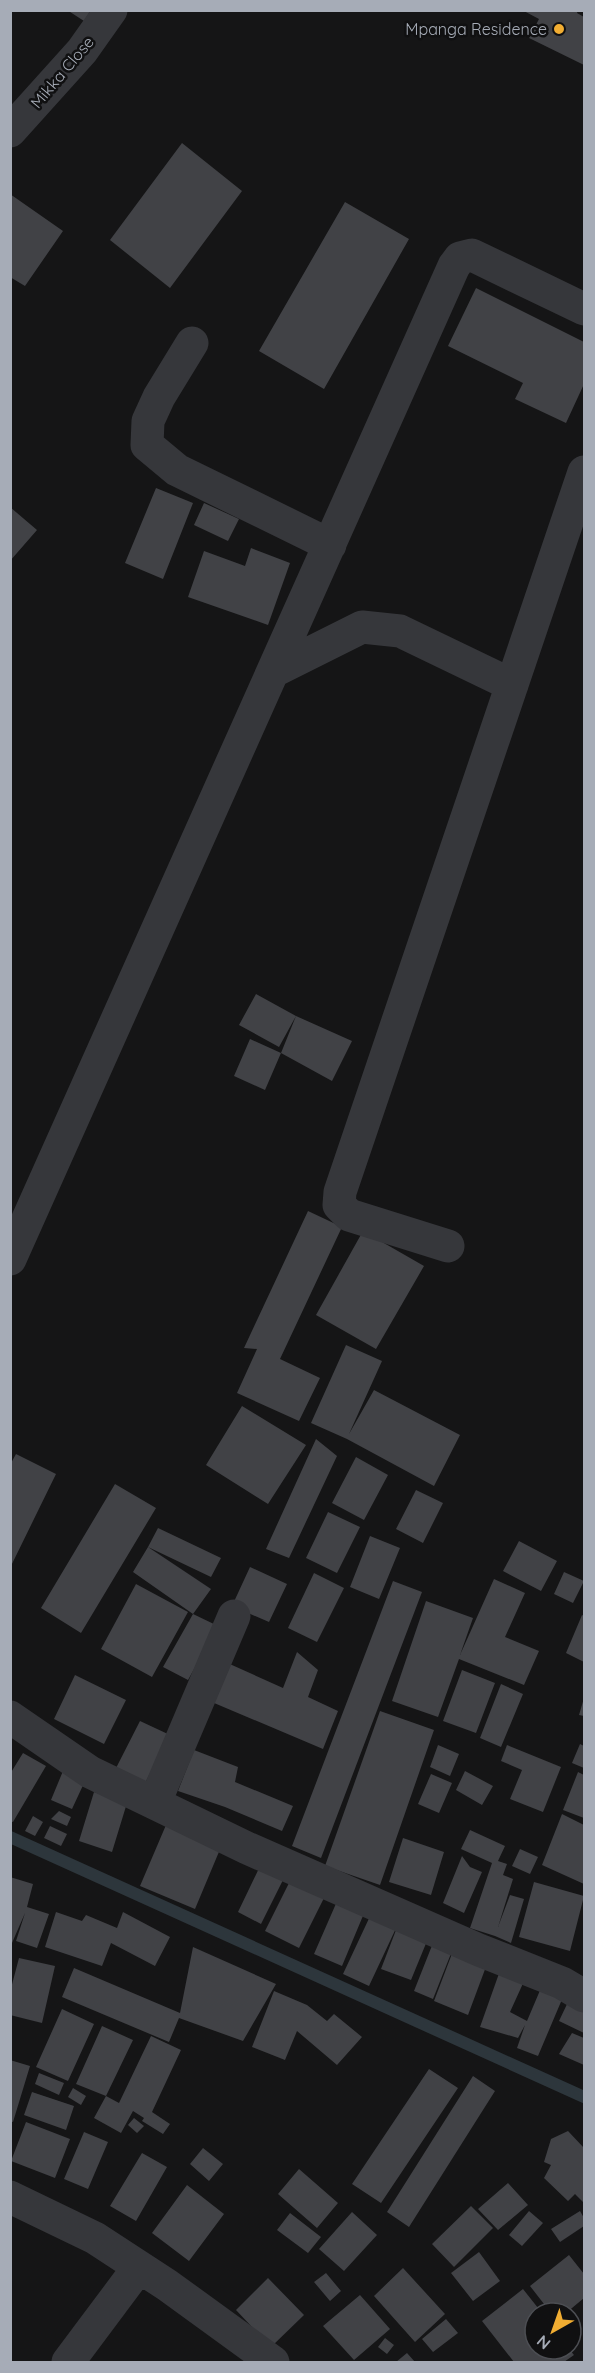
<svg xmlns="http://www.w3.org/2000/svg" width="595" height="2373" font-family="Quicksand,sans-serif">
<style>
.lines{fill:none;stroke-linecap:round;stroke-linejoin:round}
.stream{stroke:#2d363c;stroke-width:12}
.building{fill:#414246}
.minor{stroke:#36373b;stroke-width:33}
.poi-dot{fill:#f1ad32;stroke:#101011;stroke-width:2}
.labels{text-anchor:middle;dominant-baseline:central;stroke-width:5;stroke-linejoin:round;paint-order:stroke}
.poi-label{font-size:16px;fill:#a6acb7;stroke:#101011;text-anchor:end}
.street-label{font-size:16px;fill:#a6acb7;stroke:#101011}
</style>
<rect width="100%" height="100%" fill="#151516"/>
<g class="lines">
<path class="stream" d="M10 1837 584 2097"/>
</g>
<path class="building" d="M67 10H91L84 21Z
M522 10H578L577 13 584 17V65L529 38 539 19Z
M182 143 242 191 170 288 110 240Z
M10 194 63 231 25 286 10 277Z
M345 202 409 239 324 389 259 351Z
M476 288 584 342V384L566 423 515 399 523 383 448 346Z
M156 488 193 503 163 579 125 563Z
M204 503 239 519 228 541 194 525Z
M10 507 37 530 10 561Z
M251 548 290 563 268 625 188 597 204 551 245 566Z
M256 994 296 1016 352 1041 332 1081 281 1053 296 1016 279 1047 239 1025Z
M250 1039 281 1053 265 1090 234 1076Z
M308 1211 342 1227 280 1359 320 1378 299 1421 237 1393 257 1349 244 1348Z
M363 1231 424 1266 376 1349 316 1315Z
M346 1345 382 1361 349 1434 374 1390 460 1435 434 1486 347 1439 311 1423Z
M242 1406 306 1445 268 1504 206 1465Z
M316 1439 337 1456 289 1558 266 1549Z
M16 1454 56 1474 10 1568V1465Z
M356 1457 388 1475 364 1520 332 1503Z
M115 1484 156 1508 81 1633 41 1608Z
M416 1490 443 1503 423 1543 396 1529Z
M328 1512 360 1527 337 1573 306 1558Z
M158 1528 221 1558 211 1577 148 1547Z
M370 1536 400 1548 379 1599 350 1587Z
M519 1541 557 1561 541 1591 503 1571Z
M148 1547 211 1589 193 1614 133 1572Z
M250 1567 287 1584 269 1622 232 1606Z
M564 1572 584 1581 573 1603 554 1594Z
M314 1573 344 1588 317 1642 288 1628Z
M494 1579 525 1593 505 1637 539 1651 524 1685 459 1659 438 1717 392 1701 426 1601 473 1618 460 1655Z
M393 1581 422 1592 321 1858 292 1846Z
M136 1584 188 1612 152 1677 101 1649Z
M193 1614 218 1626 188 1680 163 1667Z
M582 1615 584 1616V1662L566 1653Z
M297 1652 318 1670 308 1697 338 1711 323 1749 207 1700 223 1661 283 1688Z
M462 1670 495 1683 476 1733 443 1721Z
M75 1675 126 1700 104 1744 54 1719Z
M501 1684 523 1694 501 1747 480 1738Z
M584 1698V1716L579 1715Z
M380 1711 434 1730 380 1885 325 1866Z
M140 1721 170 1735 143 1787 114 1772Z
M580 1744 584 1746V1768L572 1763Z
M438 1745 459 1754 450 1776 430 1767Z
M507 1745 561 1767 543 1812 510 1799 522 1770 501 1761Z
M194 1750 238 1767 235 1782 293 1806 282 1831 225 1807 178 1791Z
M23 1753 46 1766 13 1822 10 1821V1774Z
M63 1771 85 1781 72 1809 51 1800Z
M465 1771 493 1786 482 1805 456 1790Z
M578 1772 584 1775V1818L563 1810Z
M431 1774 452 1783 439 1813 418 1804Z
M94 1792 127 1803 112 1852 79 1841Z
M59 1811 71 1817 67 1826 51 1819Z
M562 1814 584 1825V1884L542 1865Z
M33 1816 43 1822 35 1836 25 1831Z
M166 1825 221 1847 195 1909 140 1886Z
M50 1826 67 1834 61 1846 44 1838Z
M470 1830 505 1846 498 1861 507 1864 503 1875 513 1879 498 1927 510 1895 524 1899 511 1943 495 1936 470 1928 492 1863 461 1849Z
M403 1838 444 1852 431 1895 389 1882Z
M520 1849 538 1857 530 1874 512 1866Z
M462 1856 470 1867 482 1872 464 1913 443 1903Z
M263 1860 287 1872 261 1924 238 1912Z
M293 1875 327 1892 299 1948 265 1931Z
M10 1877 33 1884 27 1907 49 1914 37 1948 16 1941 25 1913 12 1943 10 1942Z
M534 1882 584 1896 570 1951 519 1937Z
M338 1899 365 1911 342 1966 314 1954Z
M56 1912 82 1921 86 1915 117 1928 123 1912 170 1937 155 1966 111 1943 102 1966 45 1947Z
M372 1912 398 1924 369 1986 343 1974Z
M396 1930 427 1941 411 1980 381 1969Z
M433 1943 452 1951 433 1999 414 1991Z
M193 1947 276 1984 243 2041 179 2018 169 2042 62 1997 74 1968 180 2013Z
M453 1951 487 1964 468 2015 434 2001Z
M19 1958 55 1966 42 2023 10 2015V1992Z
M502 1965 525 1979 510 2012 527 2021 541 1988 563 1997 538 2056 517 2048 525 2025 518 2038 480 2027Z
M274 1991 307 2005 327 2021 334 2014 362 2037 337 2065 297 2031 285 2060 252 2047Z
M568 2002 584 2009V2033L559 2021Z
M62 2009 94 2024 68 2081 36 2067Z
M102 2026 133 2040 106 2096 76 2084Z
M572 2033 584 2038V2065L559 2054Z
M151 2036 181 2050 152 2112 170 2124 163 2134 142 2121 144 2118 133 2111 121 2133 94 2118 106 2096 119 2103Z
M10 2060 30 2066 13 2122 10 2121Z
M429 2069 458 2088 381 2203 352 2184Z
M39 2073 64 2083 59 2095 35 2084Z
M473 2076 495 2091 409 2227 387 2212Z
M73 2088 86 2096 81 2105 68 2097Z
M32 2092 74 2106 66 2130 24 2115Z
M134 2118 144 2126 137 2133 128 2125Z
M26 2122 70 2139 55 2178 11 2161Z
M568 2131 584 2148V2203L575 2194 568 2201 544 2178 551 2165 544 2162 551 2139Z
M84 2132 108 2142 88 2189 64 2179Z
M203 2148 223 2164 209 2181 190 2164Z
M142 2153 167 2167 136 2221 110 2206Z
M299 2169 338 2203 317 2228 278 2194Z
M508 2183 528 2205 498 2230 478 2209Z
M187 2185 224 2214 189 2261 152 2233Z
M471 2206 493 2228 454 2267 432 2244Z
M529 2211 543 2223 522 2246 509 2235Z
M580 2211 584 2218V2226L560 2242 551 2229Z
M352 2212 377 2235 344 2271 319 2249Z
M290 2213 321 2237 308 2253 277 2230Z
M479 2252 500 2281 473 2301 451 2273Z
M569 2255 584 2274V2298L566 2313H551L530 2286Z
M403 2268 445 2314 415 2342 374 2296Z
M326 2273 341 2291 330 2301 314 2282Z
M268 2278 304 2315 271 2347 236 2310Z
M523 2289 542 2313H535V2349H569L574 2355 564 2362H514L482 2321Z
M360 2295 390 2329 354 2360 323 2326Z
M446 2319 458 2333 433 2352 422 2339Z
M385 2338 394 2345 387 2354 378 2347Z
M407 2353 415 2362H396Z"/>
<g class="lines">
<path class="minor" d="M10 131 82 51 111 10
M192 343 159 397 148 421 147 445 177 470 330 545
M274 671 362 627 400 631 512 685
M448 1246 349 1215 339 1205 340 1192 584 472
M10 1259 454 266 460 258 472 255 584 309
M10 1717 90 1772 247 1848 479 1950 562 1983 584 1996
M155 1802 234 1616
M10 2197 95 2238 167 2285 273 2362
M68 2362 139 2267"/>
</g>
<circle class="poi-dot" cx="559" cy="29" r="6"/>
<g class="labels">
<g class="poi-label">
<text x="547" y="29">Mpanga Residence</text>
</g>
<g class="street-label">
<text transform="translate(62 72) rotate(-50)">Mikka Close</text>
</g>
</g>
<rect width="595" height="2373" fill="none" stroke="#a6acb7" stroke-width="24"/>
<g transform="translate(553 2331) rotate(220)"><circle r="28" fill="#101011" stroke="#4c4e53" stroke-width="1.5"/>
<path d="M0-4.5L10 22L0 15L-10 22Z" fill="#f1ad32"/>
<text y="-9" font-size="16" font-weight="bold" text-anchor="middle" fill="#a6acb7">N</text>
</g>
</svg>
